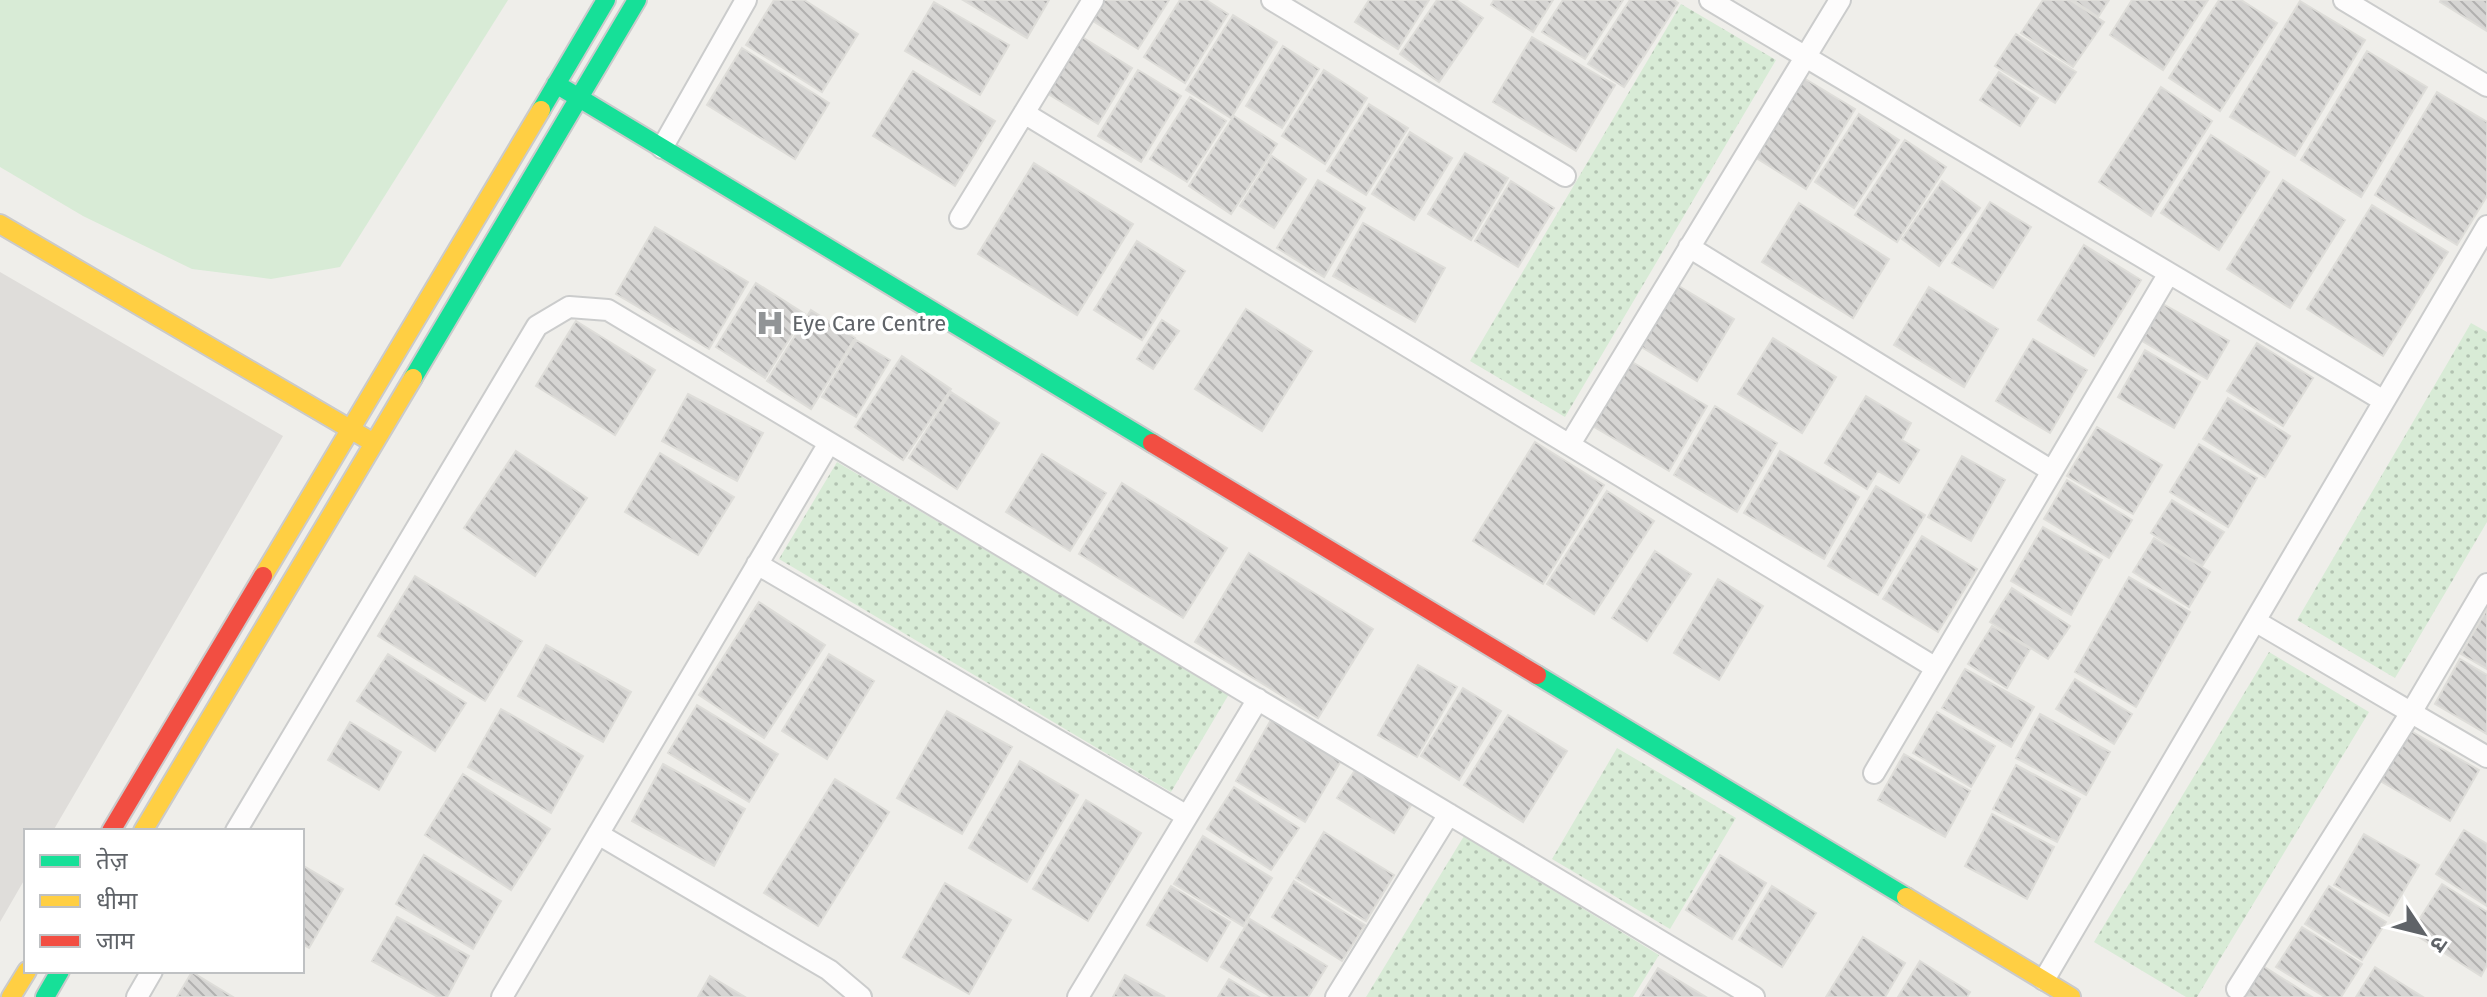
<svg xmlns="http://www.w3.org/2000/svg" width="2487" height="997" font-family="'Fira Sans','Noto Sans Devanagari',sans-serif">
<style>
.industrial{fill:#dfddda}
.park{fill:url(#park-dots)}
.pitch{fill:#d8ebd6}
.building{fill:url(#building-back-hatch);stroke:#deddd9;stroke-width:2}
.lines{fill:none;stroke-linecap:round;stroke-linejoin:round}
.street-casing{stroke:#cbcccc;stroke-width:24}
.fast-casing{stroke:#cacacb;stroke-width:22}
.slow-casing{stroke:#cacacb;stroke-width:22}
.jam-casing{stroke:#cacacb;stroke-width:22}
.street{stroke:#fdfcfc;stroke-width:20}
.fast{stroke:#16e098;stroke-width:18}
.slow{stroke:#ffcf43;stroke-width:18}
.jam{stroke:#f24e42;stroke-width:18}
.labels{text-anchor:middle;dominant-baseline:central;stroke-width:7;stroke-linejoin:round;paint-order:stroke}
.poi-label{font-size:22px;fill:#5f6368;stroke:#fff;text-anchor:start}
</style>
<defs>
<pattern id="park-dots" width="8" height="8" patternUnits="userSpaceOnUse" patternTransform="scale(2)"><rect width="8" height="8" fill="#d8ebd6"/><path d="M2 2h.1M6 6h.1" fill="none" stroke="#b2c2b1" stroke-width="1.8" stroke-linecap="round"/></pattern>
<pattern id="building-back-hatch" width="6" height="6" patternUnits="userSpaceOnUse" patternTransform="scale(2)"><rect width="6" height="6" fill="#d6d5d3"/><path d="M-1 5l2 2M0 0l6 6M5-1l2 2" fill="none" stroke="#b1b0af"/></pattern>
</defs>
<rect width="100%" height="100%" fill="#efeeea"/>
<path class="industrial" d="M0 272 283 436 53 831H26V877L0 922Z"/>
<path class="park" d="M1681 4 1776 60 1565 417 1470 361Z
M2471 323 2487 332V522L2395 678 2297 620Z
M837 462 1229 694 1171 792 779 559Z
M2269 652 2369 712 2197 997H2186L2094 942Z
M1617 748 1736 818 1670 929 1552 859Z
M1464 836 1659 955 1633 997H1366Z"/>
<path class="pitch" d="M0 0H508L340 267 271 279 192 269 83 216 0 167Z"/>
<path class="building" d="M774 0H804L858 34 822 92 746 45Z
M963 0H1049L1027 38Z
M1100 0H1169L1138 49 1088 18Z
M1180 0H1206L1228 14 1185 83 1144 57Z
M1369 0H1429L1398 49 1355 22Z
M1437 0H1456L1483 18 1439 82 1400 54Z
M1494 0H1553L1533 32 1491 5Z
M1563 0H1623L1585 59 1542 32Z
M1630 0H1674L1678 3 1624 87 1588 64Z
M2043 0H2070L2104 22 2073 67 2021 33Z
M2073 0H2109L2098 17Z
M2132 0H2208L2163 70 2110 35Z
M2219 0H2241L2277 23 2220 111 2169 78Z
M2441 0H2487V31L2440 2Z
M2300 1 2365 40 2295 156 2230 117Z
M934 2 1009 45 980 95 905 51Z
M1233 15 1277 42 1231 118 1186 90Z
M2016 34 2076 72 2055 103 1995 66Z
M1082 37 1132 68 1098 124 1048 94Z
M1532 37 1615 85 1576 151 1493 102Z
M1283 46 1319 69 1282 128 1246 106Z
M742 48 829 103 795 159 707 105Z
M2367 51 2427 87 2361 197 2301 160Z
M1138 70 1181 96 1141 162 1098 136Z
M1324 70 1367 98 1325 164 1282 136Z
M913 71 995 121 955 186 873 136Z
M1999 72 2038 98 2020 126 1980 100Z
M1802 77 1855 109 1806 189 1753 156Z
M2161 87 2212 121 2151 216 2099 182Z
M2437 92 2487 122V196L2457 245 2375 195Z
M1190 97 1226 121 1187 182 1150 159Z
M1369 104 1408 128 1366 195 1327 171Z
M1859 114 1899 140 1854 208 1815 182Z
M1234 116 1277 144 1231 214 1189 186Z
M1410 132 1452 158 1414 220 1372 194Z
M2211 135 2269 172 2219 250 2161 213Z
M1905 140 1946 167 1897 242 1855 215Z
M1465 153 1508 178 1471 240 1428 214Z
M1272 156 1306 179 1274 228 1240 206Z
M1034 163 1133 224 1077 315 978 254Z
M1318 180 1365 208 1324 277 1277 248Z
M2283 180 2345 220 2290 308 2227 269Z
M1511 181 1554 208 1518 267 1475 241Z
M1942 181 1980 208 1939 266 1902 239Z
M1990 202 2031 227 1993 288 1952 263Z
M1799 203 1889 259 1853 318 1762 262Z
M2372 205 2448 252 2383 356 2307 309Z
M1363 223 1445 268 1415 322 1333 276Z
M655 227 748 282 709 349 616 294Z
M1137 241 1185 271 1142 340 1094 310Z
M2084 245 2141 280 2094 356 2038 320Z
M1672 282 1734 319 1697 381 1635 343Z
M756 283 805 314 765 378 716 347Z
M1929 287 1998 329 1964 387 1894 345Z
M2163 304 2229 341 2207 379 2142 341Z
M1246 309 1312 351 1262 431 1195 389Z
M811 310 855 338 811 409 767 381Z
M1162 320 1179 331 1153 369 1137 359Z
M576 321 655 370 615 435 536 386Z
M1773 338 1836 377 1802 433 1738 394Z
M2033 339 2087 370 2050 433 1996 401Z
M856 340 890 360 856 417 822 397Z
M2257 343 2313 378 2283 426 2227 391Z
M2145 350 2200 382 2174 428 2118 397Z
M902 356 951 389 903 460 855 427Z
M1627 359 1707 406 1669 471 1589 424Z
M951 392 999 423 957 489 909 458Z
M688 394 763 433 737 481 662 441Z
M1866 396 1911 423 1902 440 1919 450 1899 483 1878 471 1867 489 1825 463Z
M2228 398 2290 436 2265 477 2203 439Z
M1715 406 1777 443 1737 512 1674 475Z
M2097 427 2162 465 2133 514 2067 476Z
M1535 442 1604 485 1543 584 1473 541Z
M2199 444 2257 478 2228 527 2170 492Z
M516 451 587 498 535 576 464 528Z
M1780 451 1859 497 1824 559 1744 513Z
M660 453 734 497 698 555 625 512Z
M1042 454 1106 493 1070 551 1006 512Z
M1962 456 2005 480 1971 541 1928 517Z
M2067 480 2132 520 2109 558 2044 519Z
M1122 483 1227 548 1183 618 1079 554Z
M1876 486 1925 515 1878 595 1828 566Z
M1607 491 1654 521 1594 614 1547 584Z
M2172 500 2224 532 2202 566 2151 533Z
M2043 527 2102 560 2071 615 2011 581Z
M1922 536 1977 569 1938 632 1883 599Z
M2154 538 2210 572 2189 607 2133 572Z
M1655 551 1691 574 1647 641 1612 618Z
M1249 553 1373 629 1318 718 1195 642Z
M415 576 522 641 485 701 378 636Z
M2129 577 2190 612 2136 707 2075 672Z
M1718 579 1763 606 1719 680 1674 653Z
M2012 588 2070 626 2048 659 1990 622Z
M759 602 825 645 764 738 699 695Z
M2487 609V669L2461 654Z
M1992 626 2030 649 2007 688 1968 664Z
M546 645 631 692 603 742 518 696Z
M388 654 466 703 435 751 357 701Z
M829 654 874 681 827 759 782 731Z
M2460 659 2487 675V734L2435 704Z
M1418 665 1457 687 1417 757 1378 735Z
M1965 669 2034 707 2011 747 1942 708Z
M2075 679 2132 714 2114 744 2056 709Z
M1463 688 1501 711 1459 780 1421 756Z
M697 705 778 754 749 802 668 753Z
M501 709 583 756 551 813 468 767Z
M947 711 1012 747 962 834 897 798Z
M1937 712 1995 746 1971 787 1913 753Z
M2040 714 2110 752 2086 795 2016 758Z
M1508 715 1567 751 1523 822 1464 785Z
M1272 718 1342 759 1305 822 1236 781Z
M350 722 401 752 379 790 328 760Z
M2409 730 2479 770 2450 821 2380 781Z
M1904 754 1970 791 1945 837 1878 800Z
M1020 761 1078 795 1027 882 969 848Z
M663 764 745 809 714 866 632 821Z
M2016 765 2080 799 2057 842 1993 809Z
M1357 767 1413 802 1394 833 1337 798Z
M463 774 550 829 511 890 425 835Z
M835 779 889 812 818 926 764 893Z
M1234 787 1299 828 1271 870 1207 829Z
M1086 800 1141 833 1088 921 1033 889Z
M1992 814 2054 847 2027 899 1965 866Z
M2464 830 2487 844V906L2436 874Z
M1324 832 1394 875 1366 921 1296 878Z
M2364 834 2419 865 2389 916 2334 885Z
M1203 836 1272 878 1243 926 1174 884Z
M424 855 501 901 473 949 396 904Z
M1720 855 1766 883 1732 939 1686 910Z
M302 865 343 889 309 948 302 944Z
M1294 881 1365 925 1342 961 1272 917Z
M945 883 1011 920 969 994 903 957Z
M2442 884 2487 912V965L2481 976 2411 932Z
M1171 886 1230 922 1207 961 1147 925Z
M1772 886 1816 913 1782 967 1739 940Z
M2329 886 2386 922 2362 960 2305 924Z
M397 917 469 956 447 997H438L372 961Z
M1250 919 1327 966 1308 997H1271L1221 967Z
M2302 927 2362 964 2341 997H2325L2276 967Z
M1863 937 1905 963 1885 997H1826Z
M1920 961 1970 992 1967 997H1898Z
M2263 966 2312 997H2244Z
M2375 967 2423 997H2356Z
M1658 968 1706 997H1640Z
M192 972 233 997H177Z
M1125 975 1165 997H1113Z
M710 976 745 997H698Z
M1229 979 1259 997H1218Z"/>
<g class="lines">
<defs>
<path id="street" d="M1272 0 1565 176
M1710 0 2384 401
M2344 0 2487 86
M1024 113 1936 668
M662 148 746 0
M960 218 1093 0
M1689 247 2052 471
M1570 444 1840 0
M757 564 1187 816
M2255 621 2487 757
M1874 773 2169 273
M236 831 537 326 569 307 608 310 1754 997
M598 834 829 970 861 997
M2044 980 2487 226
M2237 989 2412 711 2487 584
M137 997 152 971
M502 997 829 443
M1078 997 1258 699
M1336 997 1449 814"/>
<path id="fast" d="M556 84 1152 443
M541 110 606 0
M413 378 637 0
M1537 675 1906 897
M45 997 60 971"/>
<path id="slow" d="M0 224 367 439
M263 576 541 110
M143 831 413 378
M1906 897 2071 997
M11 997 27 971"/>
<path id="jam" d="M1152 443 1537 675
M111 831 263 576"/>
</defs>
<use href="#street" class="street-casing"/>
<use href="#fast" class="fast-casing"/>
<use href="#slow" class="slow-casing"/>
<use href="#jam" class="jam-casing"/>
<use href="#street" class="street"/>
<use href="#fast" class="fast"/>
<use href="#slow" class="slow"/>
<use href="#jam" class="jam"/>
</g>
<defs>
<symbol id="hospital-bare" viewBox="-9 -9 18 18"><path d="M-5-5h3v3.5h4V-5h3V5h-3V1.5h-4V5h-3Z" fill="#919496" stroke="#fff" stroke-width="2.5" paint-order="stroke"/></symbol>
</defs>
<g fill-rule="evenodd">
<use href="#hospital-bare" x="750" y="303" width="40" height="40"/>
</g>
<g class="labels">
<g class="poi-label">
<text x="792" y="323">Eye Care Centre</text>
</g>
</g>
<rect x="24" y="829" width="280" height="144" fill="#ffffff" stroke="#bfc1c3" stroke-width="2"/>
<rect x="40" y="855" width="40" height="12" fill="#16e098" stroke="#bfc1c3" stroke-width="2"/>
<text x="96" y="869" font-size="24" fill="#5f6368">तेज़</text>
<rect x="40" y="895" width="40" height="12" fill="#ffcf43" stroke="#bfc1c3" stroke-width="2"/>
<text x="96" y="909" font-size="24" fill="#5f6368">धीमा</text>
<rect x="40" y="935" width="40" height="12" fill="#f24e42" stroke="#bfc1c3" stroke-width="2"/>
<text x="96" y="949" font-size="24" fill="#5f6368">जाम</text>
<g transform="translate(2423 933) rotate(125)" stroke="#ffffff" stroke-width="6" paint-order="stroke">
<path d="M0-6L14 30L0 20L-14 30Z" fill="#5f6368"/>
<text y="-12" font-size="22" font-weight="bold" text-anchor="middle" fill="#5f6368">उ</text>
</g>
</svg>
